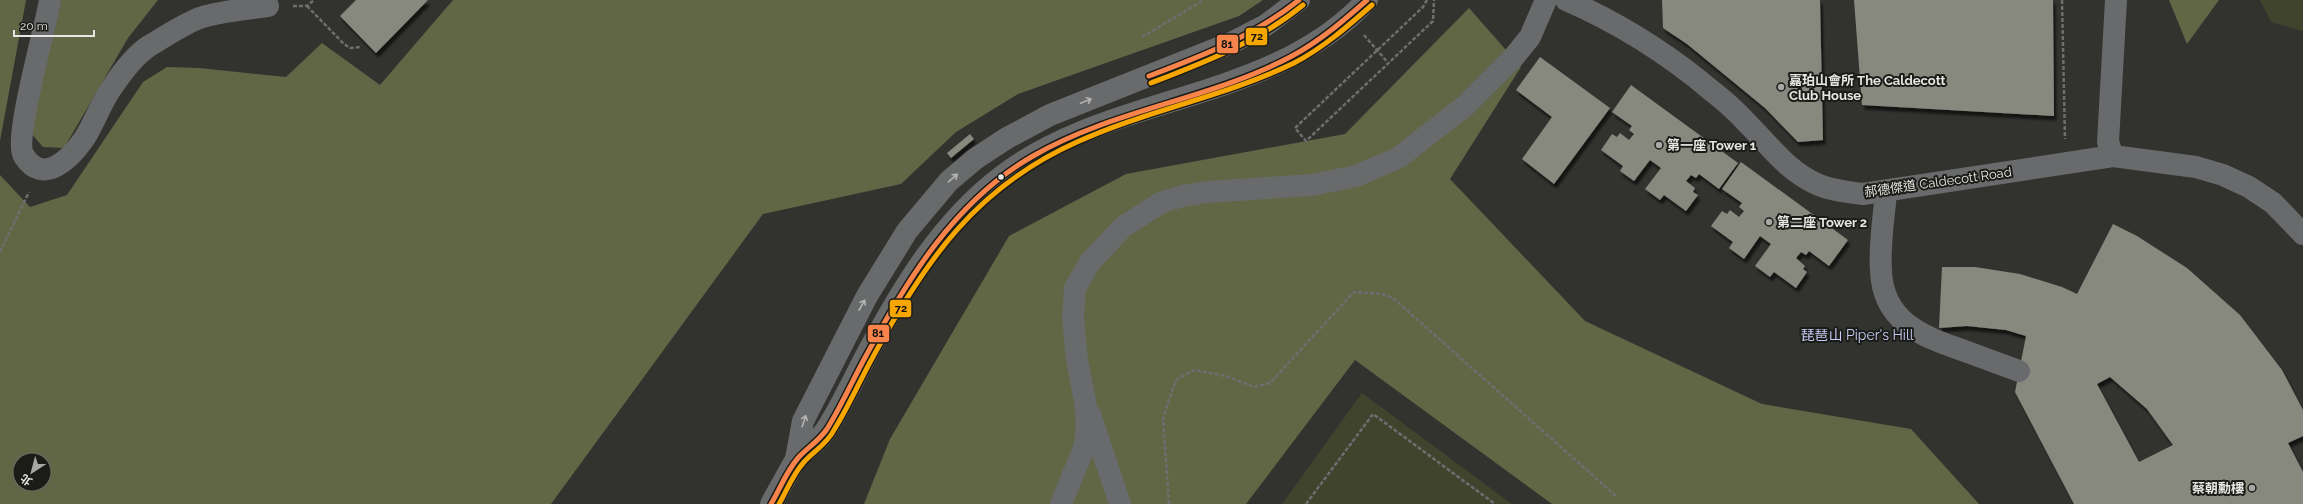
<svg xmlns="http://www.w3.org/2000/svg" width="2303" height="504" font-family="Raleway,'Noto Sans TC',sans-serif">
<style>
.green{fill:#40442d}
.forest{fill:#616745;fill-rule:evenodd}
.building{fill:#87897f;fill-rule:evenodd;filter:url(#shadow)}
.lines{fill:none;stroke-linecap:round;stroke-linejoin:round}
.path{stroke:#6e6e70;stroke-width:2.5;stroke-dasharray:4 2;stroke-linecap:butt}
.minor{stroke:#696a6c;stroke-width:22}
.major{stroke:#696a6c;stroke-width:22}
.bus-1-casing{stroke:#1b1c18;stroke-width:8}
.bus-2-casing{stroke:#1b1c18;stroke-width:8}
.bus-1{stroke:#f8844c;stroke-width:5}
.bus-2{stroke:#f7a600;stroke-width:5}
.oneway{stroke:#b4b5b3}
.poi-dot{fill:#a7a8a3;stroke:#1b1c18;stroke-width:1.5}
.bus-dot{fill:#e6e7e2;stroke:#1b1c18;stroke-width:1.5}
.labels{text-anchor:middle;dominant-baseline:central;stroke-width:4;stroke-linejoin:round;paint-order:stroke}
.poi-label{font-size:13px;font-weight:bold;fill:#e6e7e2;stroke:#1b1c18;text-anchor:start}
.street-label{font-size:13px;fill:#e6e7e2;stroke:#1b1c18}
.neighbourhood-label{font-size:14px;fill:#c8ccf7;stroke:#1b1c18}
.line-badge{stroke:#1b1c18;stroke-width:1.5}
.pale-badge-label{font-size:11px;text-anchor:middle;font-weight:bold;fill:#111}
</style>
<defs>
<filter id="shadow"><feDropShadow dx="2.5" dy="4.5" stdDeviation="1" flood-color="#0009"/></filter>
</defs>
<rect width="100%" height="100%" fill="#32332f"/>
<path class="green" d="M2260 0H2303V31L2271 22Z
M1362 393 1512 504H1282Z"/>
<path class="forest" d="M0 0H26L0 141Z
M56 0H158L128 38 64 148 43 147 30 132Z
M453 0H1263L1239 16 1018 94 956 132 901 184 763 214 551 504H0V175L30 207 67 195 143 82 167 67 199 68 286 77 322 43 380 85ZM20 460H44V484H20Z
M2169 0H2219L2187 44Z
M1469 8 1521 67 1450 179 1585 321 1762 404 1911 429 1979 504H1552L1355 360 1246 504H864L890 439 1009 236 1126 174 1345 134Z"/>
<path class="building" d="M356 0H428L376 53 340 16Z
M1662 0H1820L1823 140 1798 142 1765 108 1687 44 1663 28Z
M1854 0H2053L2054 116 1862 105Z
M1540 57 1610 108 1554 184 1522 159 1552 117 1516 90Z
M1631 85 1738 163 1719 189 1699 174 1696 178 1691 175 1686 181 1695 188 1693 192 1698 195 1686 211 1664 195 1660 200 1645 189 1661 168 1650 160 1634 181 1620 171 1623 166 1601 150 1612 134 1617 137 1620 133 1629 140 1634 134 1629 130 1632 126 1612 112Z
M970 134 974 139 951 158 947 153Z
M1741 162 1848 240 1829 266 1809 251 1806 255 1801 252 1796 258 1805 266 1803 269 1807 272 1796 288 1774 272 1770 277 1755 266 1771 244 1760 236 1744 259 1729 248 1733 242 1711 226 1722 211 1727 214 1730 210 1739 217 1744 211 1739 207 1742 203 1722 189Z
M2113 224 2137 236 2187 268 2240 315 2282 370 2303 410V436L2288 443 2303 472V504H2074L2015 392 2026 336 2006 330 1967 326 1939 328 1942 267H1975L2020 274 2062 287 2077 294ZM2110 377 2147 409 2173 445 2139 462 2097 384Z"/>
<g class="lines">
<path class="path" d="M1427 0 1423 7 1295 128 1306 141 1433 21 1434 0
M2062 0 2065 139
M293 6H307L314 0
M307 6 344 44 350 48 360 47
M1364 35 1389 64
M1142 37 1204 0
M0 252 29 192
M1169 504 1163 418 1176 380 1194 370 1226 376 1254 387 1270 383 1354 292 1382 294 1393 298 1617 497
M1306 504 1373 414 1495 504"/>
<path class="minor" d="M50 0C46 27 13 140 24 156 43 186 70 159 84 139 95 122 101 102 113 86 123 71 134 56 149 46 164 37 181 26 197 19 213 12 249 9 268 6
M1566 0C1619 23 1668 54 1712 91 1725 101 1737 112 1748 124 1770 146 1788 172 1819 185 1833 191 1848 192 1863 194L2113 156 2196 167 2223 175 2249 187 2273 203 2303 234
M2113 156 2108 142 2116 0
M1886 192C1884 217 1879 245 1881 271 1883 321 1921 336 1962 350 1981 357 2000 364 2019 371
M1090 414 1120 504
M1061 504 1084 448 1087 425 1085 401 1077 360 1073 316 1075 288 1090 262 1123 227 1162 202 1183 196 1207 192 1312 185 1356 176 1398 158 1465 106 1513 58 1530 37 1546 0"/>
<path class="major" d="M796 459C806 450 819 441 826 430 842 405 854 378 868 352 903 287 942 222 1001 177 1110 92 1270 105 1367 0
M771 504 796 459 803 421 867 296 907 231 949 181 975 159 1007 138 1050 115 1231 43 1266 25 1299 0"/>
<defs>
<path id="bus-1" d="M1149 76C1202 56 1254 36 1299 0
M771 504C780 489 786 472 798 458 807 448 819 441 827 429 842 405 853 379 867 354 908 278 956 200 1033 156 1114 109 1210 100 1292 56 1320 41 1343 21 1367 0"/>
<path id="bus-2" d="M1151 83C1205 62 1258 42 1303 5
M779 504C787 490 793 474 804 462 814 451 827 444 834 430 849 406 860 380 874 355 925 261 976 187 1077 142 1147 110 1224 97 1294 63 1323 48 1347 27 1372 5"/>
</defs>
<use href="#bus-1" class="bus-1-casing"/>
<use href="#bus-2" class="bus-2-casing"/>
<use href="#bus-1" class="bus-1"/>
<use href="#bus-2" class="bus-2"/>
</g>
<defs><path id="oneway-shaft" d="M-6 0H5M1.5-3L5.5 0L1.5 3" fill="none" stroke-width="1.6" stroke-linecap="round" stroke-linejoin="round"/></defs>
<g class="oneway">
<use href="#oneway-shaft" transform="translate(1086 101) rotate(-22)"/>
<use href="#oneway-shaft" transform="translate(953 178) rotate(-41)"/>
<use href="#oneway-shaft" transform="translate(862 305) rotate(-61)"/>
<use href="#oneway-shaft" transform="translate(804 421) rotate(-72)"/>
</g>
<g class="poi-dot">
<circle cx="1781" cy="87" r="4"/>
<circle cx="1659" cy="145" r="4"/>
<circle cx="1769" cy="222" r="4"/>
<circle cx="2252" cy="488" r="4"/>
</g>
<circle class="bus-dot" cx="1001" cy="177" r="3.5"/>
<g class="labels">
<g class="poi-label">
<text x="1789" y="80">嘉珀山會所 The Caldecott<tspan x="1789" dy="15">Club House</tspan></text>
<text x="1667" y="145">第一座 Tower 1</text>
<text x="1777" y="222">第二座 Tower 2</text>
<text x="2244" y="488" text-anchor="end">蔡朝勳樓</text>
</g>
<g class="street-label">
<text transform="translate(1938 182) rotate(-8)">郝德傑道 Caldecott Road</text>
</g>
<g class="neighbourhood-label">
<text x="1857" y="335">琵琶山 Piper's Hill</text>
</g>
</g>
<g class="line-badge">
<rect x="1245" y="27" width="23" height="19" rx="4" fill="#f7a600"/>
<rect x="1216" y="34" width="23" height="20" rx="4" fill="#f8844c"/>
<rect x="889" y="299" width="23" height="19" rx="4" fill="#f7a600"/>
<rect x="867" y="324" width="23" height="19" rx="4" fill="#f8844c"/>
</g>
<g class="pale-badge-label">
<text x="1257" y="40">72</text>
<text x="1227" y="48">81</text>
<text x="901" y="312">72</text>
<text x="878" y="337">81</text>
</g>
<g transform="translate(32 472) rotate(216)"><circle r="19" fill="#1b1c18" stroke="#6c6d69"/>
<path d="M0-3L7 15L0 10L-7 15Z" fill="#a7a8a3"/>
<text y="-6" font-size="11" font-weight="bold" text-anchor="middle" fill="#e6e7e2">北</text>
</g>
<path d="M14 30v6h80v-6" fill="none" stroke="#e6e7e2" stroke-width="2"/>
<text x="20" y="30" font-size="12" fill="#e6e7e2" stroke="#1b1c18" stroke-width="3" paint-order="stroke">20 m</text>
</svg>
